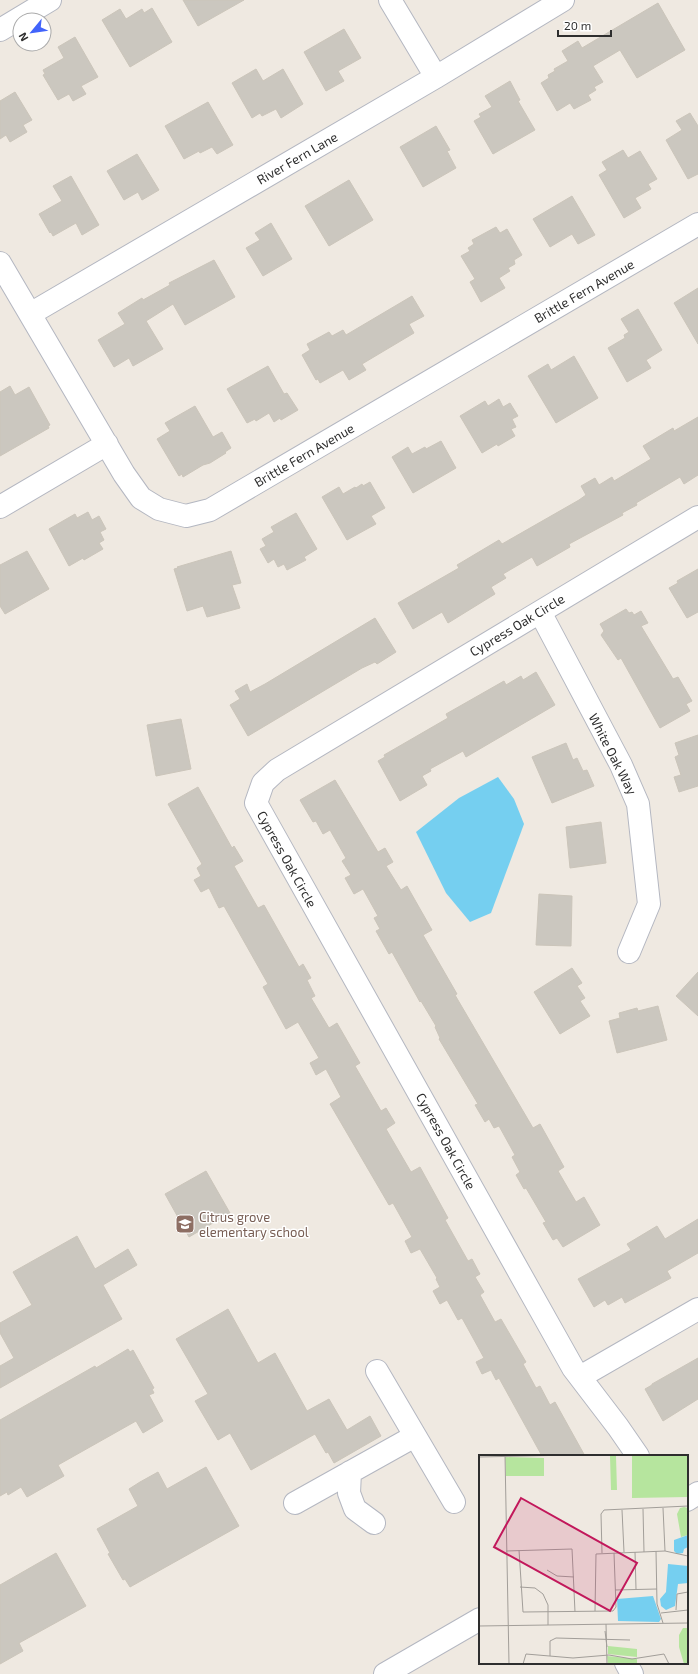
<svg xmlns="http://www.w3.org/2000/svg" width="698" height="1674" font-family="'Exo 2',sans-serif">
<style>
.water{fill:#75cff0}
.building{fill:#cbc7bf;stroke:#cbc5ba}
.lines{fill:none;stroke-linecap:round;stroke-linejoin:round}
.minor-casing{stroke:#b4b7c1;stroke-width:24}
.minor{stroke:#fff;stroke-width:22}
.labels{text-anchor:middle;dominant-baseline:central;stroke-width:3;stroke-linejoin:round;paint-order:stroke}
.street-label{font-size:13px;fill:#2e2e2e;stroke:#fff}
.education-label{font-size:13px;fill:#785e54;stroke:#fff;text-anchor:start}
.inset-road{fill:none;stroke:#a29e99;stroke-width:1}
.view{fill:#c2185b;fill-opacity:0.15;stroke:#c2185b;stroke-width:2}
.inset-edge{fill:none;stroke:#2e2e2e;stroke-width:2}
</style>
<rect width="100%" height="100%" fill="#efe9e1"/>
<path class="water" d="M498 777 514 799 524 824 491 913 470 922 446 893 416 832 459 798Z"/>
<path class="building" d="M183 0H244L198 26Z
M658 3 685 50 637 78 620 50 593 66 603 82 594 87 596 90 588 95 591 100 574 109 570 103 557 111 541 83 549 78 548 75 555 71 554 69 568 61 562 51 578 41 582 48Z
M152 8 172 42 130 67 102 20 120 9 126 19 142 9 144 13Z
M344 29 361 58 338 71 344 81 326 91 304 52Z
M75 37 98 77 81 86 86 94 73 101 69 94 58 100 43 75 45 74 43 70 64 58 58 47Z
M256 69 263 81 283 69 303 104 281 118 276 109 262 116 260 113 252 118 232 83Z
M510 81 520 100 518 101 535 130 493 154 474 121 481 117 479 114 492 107 485 96Z
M15 92 32 120 23 125 27 132 10 142 6 135 0 139V101Z
M208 102 233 145 217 154 212 147 200 153 199 151 184 159 165 126Z
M690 113 698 126V174L688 179 666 140 682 130 676 121Z
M436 126 450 150 447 151 456 168 423 187 400 147Z
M623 150 628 158 640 151 657 179 648 184 651 189 635 198 641 208 624 218 599 175 607 170 602 162Z
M137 154 159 190 142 200 138 192 124 200 107 171Z
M71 176 99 225 82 235 76 223 53 236 51 232 50 233 39 214 62 201 53 186Z
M349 180 373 220 329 246 305 206Z
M572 196 595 235 578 244 572 234 550 247 533 219Z
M271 223 292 259 263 276 246 248 260 240 255 233Z
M496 227 500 233 507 229 522 255 514 260 515 264 508 268 510 271 499 278 505 288 481 302 470 282 475 279 461 256 470 251 468 248 474 244 472 240Z
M214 260 235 297 185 325 173 304 146 321 163 349 133 366 129 358 114 367 98 340 125 324 118 313 142 298 143 300 170 285 169 283Z
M698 288V344L674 303Z
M412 296 424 316 409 324 414 333 362 364 366 370 349 380 343 370 320 383 318 379 316 380 302 355 310 350 307 344 329 332 332 336 343 330 346 335Z
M638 309 662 350 646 360 651 368 627 382 608 348 625 338 624 335 629 332 621 319Z
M574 356 598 398 556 423 528 376 548 364 551 370Z
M268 366 284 394 287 393 298 410 281 420 280 418 274 422 269 413 256 421 255 419 247 423 227 389Z
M10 386 15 395 29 387 50 425 48 426 49 428 0 456V392Z
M499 399 503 407 510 403 518 416 512 419 516 427 511 429 515 436 498 446 497 444 482 453 460 416 485 401 488 406Z
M195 406 213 437 222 432 231 448 225 452 226 453 210 463 203 465 183 477 182 474 179 476 157 439 170 431 165 423Z
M698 417V475L684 484 680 477 636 503 637 505 622 513 623 515 569 544 570 547 537 566 532 557 503 574 506 578 491 587 495 594 448 623 442 612 413 629 398 603 459 568 457 565 499 540 502 544 579 500 586 495 581 486 595 478 599 485 612 477 614 481 651 459 643 446 673 428 674 431Z
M441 441 456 468 413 493 392 457 408 447 412 454 425 447 426 449Z
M370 482 385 508 371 516 376 524 347 540 322 497 339 487 343 494 355 487 356 488 362 484 363 486Z
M88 512 92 520 99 516 106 529 100 532 104 540 99 543 103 549 84 560 83 558 69 566 49 529 75 514 77 518Z
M296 513 317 549 304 557 306 560 287 570 284 564 278 567 274 559 268 563 260 549 266 546 262 539 274 532 271 527Z
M27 551 49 589 5 614 0 606V565Z
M231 551 241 583 232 585 240 608 207 617 203 606 187 611 174 569 178 568 177 567Z
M698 569V612L687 618 669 588 678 583 677 581Z
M626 609 629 613 632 612 634 615 641 611 648 623 641 626 673 679 678 677 692 701 686 704 690 711 660 728 621 658 618 660 601 635 604 631 600 624Z
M375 618 396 652 377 664 375 662 362 668 248 736 230 705 240 699 235 691 247 684 250 692 265 684Z
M536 672 555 705 466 757 463 751 430 769 431 771 422 776 427 785 400 801 378 761 385 757 384 755 448 718 446 714 504 681 506 685 521 676 523 680Z
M181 719 191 769 156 776 147 725Z
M698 735V786L679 792 674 777 681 775 675 757 679 755 675 743Z
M566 743 573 760 577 758 583 771 587 770 594 786 552 803 532 757Z
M335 780 378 852 385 848 393 862 386 866 401 890 407 886 432 930 423 935 457 994 455 995 533 1128 540 1124 564 1167 558 1171 576 1202 584 1197 600 1225 563 1247 557 1238 553 1240 543 1223 546 1222 526 1188 524 1189 516 1175 520 1172 512 1157 515 1155 499 1126 494 1128 489 1119 485 1122 475 1105 478 1104 439 1039 440 1038 435 1027 436 1026 421 1001 420 1002 392 952 389 954 376 931 380 929 374 918 378 916 363 889 354 894 345 878 351 875 342 861 346 858 330 830 323 834 316 821 313 822 300 800Z
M198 787 232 848 234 846 243 861 234 866 258 908 264 905 299 967 303 964 311 978 307 980 315 996 311 998 329 1028 337 1023 360 1063 355 1066 381 1111 386 1108 395 1123 386 1129 411 1172 420 1167 448 1218 445 1220 468 1261 472 1259 480 1274 475 1277 484 1292 480 1295 495 1322 501 1319 526 1362 523 1364 536 1388 540 1386 550 1405 555 1402 585 1456H542L499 1378 496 1380 491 1370 482 1374 476 1362 484 1358 462 1318 458 1320 447 1300 440 1304 433 1291 440 1287 436 1279 437 1278 420 1249 411 1253 405 1241 412 1237 393 1203 389 1205 330 1104 341 1097 326 1069 316 1075 310 1063 319 1058 298 1022 286 1029 263 987 268 984 224 906 219 908 209 888 201 892 194 880 201 876 197 868 202 864 168 804Z
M601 822 606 863 570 868 566 827Z
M539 894 572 896 571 946 536 945Z
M572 968 582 983 577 986 585 998 580 1001 590 1016 560 1034 534 992Z
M698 972V1016L676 996Z
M658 1006 667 1040 617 1053 609 1021 620 1018 619 1013 637 1008 638 1011Z
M206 1171 230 1213 189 1237 165 1194Z
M698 1219V1253L667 1271 671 1278 625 1303 622 1297 608 1305 605 1300 594 1307 578 1279 631 1250 627 1244 657 1226 665 1239Z
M77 1236 95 1269 128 1249 137 1265 103 1285 122 1319 0 1388V1366L14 1358 0 1333V1323L32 1305 13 1272Z
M228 1309 258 1363 275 1353 307 1411 329 1399 347 1430 370 1416 381 1436 334 1463 328 1452 326 1453 315 1434 251 1470 230 1433 218 1440 195 1401 208 1394 176 1339Z
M128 1349 130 1352 133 1350 154 1388 152 1389 154 1393 149 1395 163 1421 143 1433 136 1421 58 1465 64 1476 27 1497 21 1487 8 1495 7 1492 0 1496V1420L95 1366 96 1368Z
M698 1358V1399L663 1421 645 1389 652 1385V1384Z
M206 1467 239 1526 130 1587 125 1579 123 1580 108 1554 110 1553 97 1529 138 1506 129 1489 140 1482 158 1472 167 1489Z
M56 1553 86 1606 19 1643 23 1651 0 1664V1585Z"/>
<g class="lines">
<defs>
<path id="minor" d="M390 0 436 77
M0 30 50 0
M0 263 124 474 141 498 159 509 186 516 210 510 698 224
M30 314 436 77 563 0
M0 507 107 444
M540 612 621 765 638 804 649 904 629 952
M377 1371 454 1502
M580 1377 698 1309
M638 1456 618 1427 573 1368 256 803 263 783 277 770 698 517
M350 1472 349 1493 355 1509 374 1523
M687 1500 698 1493
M295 1503 415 1436
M626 1663 632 1674
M385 1674 480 1619"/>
</defs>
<use href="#minor" class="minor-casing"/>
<use href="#minor" class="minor"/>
</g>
<defs>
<symbol id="school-square" viewBox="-11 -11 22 22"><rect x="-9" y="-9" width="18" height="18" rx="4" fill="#8d6e63" stroke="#fff"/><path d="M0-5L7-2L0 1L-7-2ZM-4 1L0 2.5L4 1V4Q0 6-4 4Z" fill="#fff"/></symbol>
</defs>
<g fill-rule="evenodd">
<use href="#school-square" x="174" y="1213" width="22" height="22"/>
</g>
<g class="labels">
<g class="street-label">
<text transform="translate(297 158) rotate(-30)">River Fern Lane</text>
<text transform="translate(584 291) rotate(-30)">Brittle Fern Avenue</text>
<text transform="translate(304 455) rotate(-30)">Brittle Fern Avenue</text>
<text transform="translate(517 625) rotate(-31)">Cypress Oak Circle</text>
<text transform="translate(613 754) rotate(63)">White Oak Way</text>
<text transform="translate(287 859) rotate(61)">Cypress Oak Circle</text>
<text transform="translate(446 1141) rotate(61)">Cypress Oak Circle</text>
</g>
<g class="education-label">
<text x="199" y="1217">Citrus grove<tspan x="199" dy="15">elementary school</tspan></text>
</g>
</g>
<g transform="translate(479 1455)">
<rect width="209" height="209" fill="#efe9e1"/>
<path d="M209 0V42L153 43V1ZM131 1H137L138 35H132ZM26 2 65 3V21H27ZM205 52 209 53V80L202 82 198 59 201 53ZM204 173H209V209H205L200 192V180ZM129 191 158 194V202L129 199ZM128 201 158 204V209H129Z" fill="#b6e59e"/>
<path d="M209 80V92L205 94 204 98 198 99 195 96V85ZM189 109 209 111V128L199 129 196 151 187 155 182 151 181 144 187 137ZM174 141 182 164 180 167 139 166 138 144Z" fill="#75cff0"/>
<path class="inset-road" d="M26 0 30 209M0 2 92 0M184 53 186 96M164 54 165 97M143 55 145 97M40 95 44 157 134 156 137 152 135 98M27 96 93 94 96 157M177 96 178 149 184 168M156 97 157 134M123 98 122 59 125 55 209 51M68 115 78 121 95 122M41 132 56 133 64 139 69 150V170M136 135 178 134M197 155 198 139 209 137M116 156 117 99 186 96 209 101M182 158 209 155M127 169 128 209M0 171 209 168M126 176 128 192M71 201V186L77 183 151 185M44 209 47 199 94 203 130 200 153 204 185 199 190 209"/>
<path class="view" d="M42 43 158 108 131 156 15 92Z"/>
<rect width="209" height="209" class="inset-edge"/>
</g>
<g transform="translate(32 32) rotate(241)"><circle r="19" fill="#ffffff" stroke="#ababab"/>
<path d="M0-3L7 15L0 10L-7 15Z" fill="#4264fb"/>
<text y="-6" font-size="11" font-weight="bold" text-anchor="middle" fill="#2e2e2e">N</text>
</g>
<path d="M558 30v6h53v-6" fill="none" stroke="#2e2e2e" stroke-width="2"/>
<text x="564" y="30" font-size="12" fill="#2e2e2e" stroke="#ffffff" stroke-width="3" paint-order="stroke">20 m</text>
</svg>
